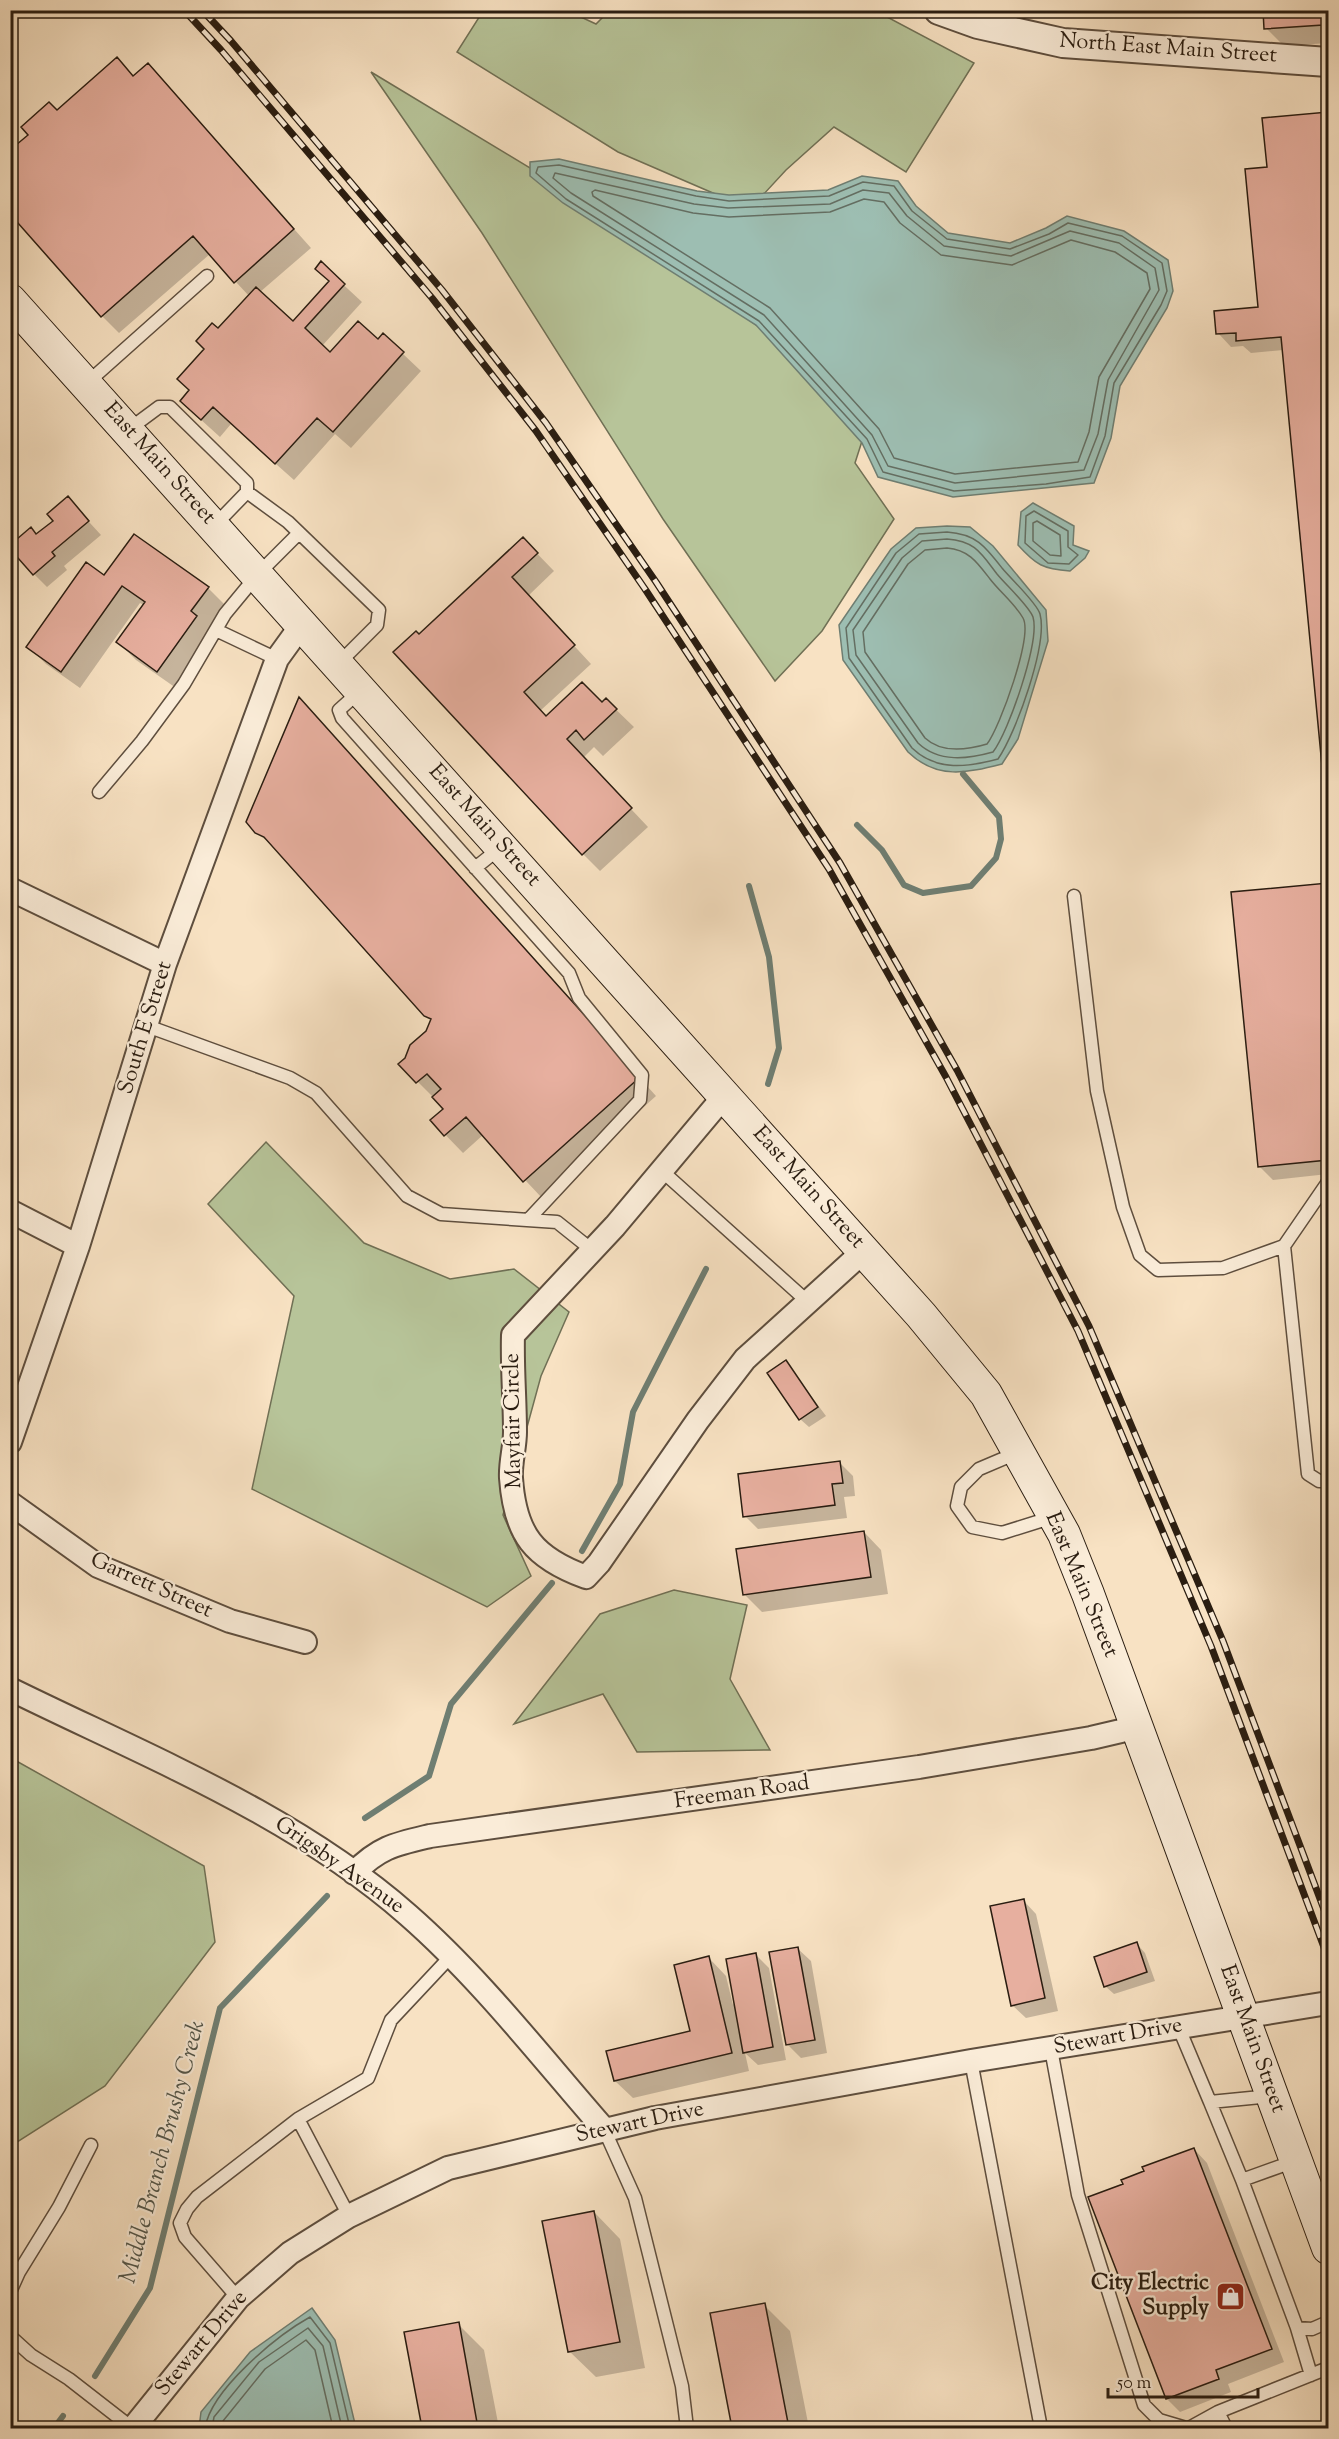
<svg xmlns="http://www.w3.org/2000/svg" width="1339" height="2439" font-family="'Sorts Mill Goudy',serif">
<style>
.green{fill:#b7c499;stroke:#707055;stroke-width:1.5}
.water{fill:#9dbeb2;stroke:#6f7e72;stroke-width:1.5}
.shadow{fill:#0003}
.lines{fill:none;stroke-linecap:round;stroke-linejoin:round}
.shore{stroke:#646e62;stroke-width:1.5}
.stream{stroke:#6f7e72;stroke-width:6}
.building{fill:#e7af9f;stroke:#2a1d11;stroke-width:1.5}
.service-casing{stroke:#5e4e3e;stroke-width:15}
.minor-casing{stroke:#5e4e3e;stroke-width:26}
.tertiary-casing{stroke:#5e4e3e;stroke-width:32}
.secondary-casing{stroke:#2a1d11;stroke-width:34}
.service{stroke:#faecd8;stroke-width:12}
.minor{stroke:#faecd8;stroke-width:22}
.tertiary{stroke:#faecd8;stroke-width:28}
.secondary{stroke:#faecd8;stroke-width:32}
.rail-casing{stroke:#2a1d11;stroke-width:7}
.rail{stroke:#faecd8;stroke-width:4.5;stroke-dasharray:14;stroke-linecap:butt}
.labels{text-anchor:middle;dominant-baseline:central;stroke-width:4.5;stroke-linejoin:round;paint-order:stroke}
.street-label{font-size:22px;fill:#2a1d11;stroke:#faecd8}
.poi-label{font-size:22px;font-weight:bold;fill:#2a1d11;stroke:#faecd8;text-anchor:end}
.water-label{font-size:24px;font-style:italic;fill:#525549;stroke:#faecd8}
</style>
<rect width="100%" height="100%" fill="#f8e2c3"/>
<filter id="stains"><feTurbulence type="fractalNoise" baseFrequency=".00333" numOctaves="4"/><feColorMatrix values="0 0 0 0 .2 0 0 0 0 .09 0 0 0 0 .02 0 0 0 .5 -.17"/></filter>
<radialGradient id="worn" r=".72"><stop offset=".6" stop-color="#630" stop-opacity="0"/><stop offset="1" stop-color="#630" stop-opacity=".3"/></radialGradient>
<path class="green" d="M610 10H874L974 63 906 172 834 127 786 170 750 209 618 152 457 52 483 11H568L596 24Z
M371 72 598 209 872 410 855 463 894 519 822 631 775 681 663 519 482 233Z
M266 1142 364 1243 450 1279 514 1269 569 1312 541 1376 503 1515 531 1576 487 1607 252 1489 294 1296 208 1204Z
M674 1590 747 1605 730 1679 770 1750 637 1752 603 1694 514 1724 600 1614Z
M11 1758 204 1866 215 1942 105 2086 11 2146Z"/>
<path class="water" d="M559 159 697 191 729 195 828 190 862 176 898 181 916 206 948 233 1010 243 1046 228 1067 216 1124 231 1168 260 1173 291 1167 308 1120 386 1111 438 1094 483 953 497 878 477 862 443 756 325 563 203 530 176V162Z
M1033 503 1074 526 1073 545 1089 551 1085 558 1070 571C1043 569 1036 565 1018 545L1021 512Z
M947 526 970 527 993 546 1046 610 1048 641 1018 739 1002 764C967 773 937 780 908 752L843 660 839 625 891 549 916 528Z
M312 2308 335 2340 356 2428H199L201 2412 250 2352Z"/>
<path class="shadow" d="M1265 10H1328V43L1284 46 1266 28Z
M148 65 311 248 260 292 294 323 330 282 321 264 362 302 322 346 331 354 378 341 383 335 421 371 351 448 335 434 294 480 231 424 220 437 199 418 190 391 206 349 218 330 249 296 210 254 119 333 102 316 57 111 134 77Z
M1328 114V813L1283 350 1251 353 1243 346 1231 347 1218 333 1260 308 1268 168 1264 120Z
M68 499 101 535 64 566 67 570 47 587 34 574 37 535 55 521Z
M523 539 554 571 528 596 591 664 540 711 546 717 602 704 606 700 634 727 603 756 594 747 583 758 648 827 600 871 583 854 419 636Z
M105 578 208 588 225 605 208 629 214 634 176 688 136 660 118 642 144 605 140 603 80 688 46 664 28 646Z
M300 699 656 1096 542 1198 483 1135 463 1153 432 1121 445 1109 400 1064 427 1032 432 1021 280 852 256 832Z
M1328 884V1174L1273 1180 1259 1166 1233 893Z
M786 1362 826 1416 809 1427 800 1419Z
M840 1463 853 1476 855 1496 844 1497 847 1518 758 1529 745 1516Z
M864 1532 881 1550 888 1594 762 1612 744 1594Z
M1023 1900 1036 1914 1058 2011 1026 2018 1012 2005Z
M1137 1944 1145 1953 1155 1981 1114 1994 1105 1986Z
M797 1948 811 1961 827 2053 801 2058 787 2044Z
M756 1955 769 1968 786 2060 758 2065 745 2053 749 2071 633 2098 615 2081 692 2032 709 1958 726 1976 733 2005Z
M1194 2149 1207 2163 1284 2362 1228 2384 1231 2392 1180 2412 1167 2399 1125 2185Z
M594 2212 620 2239 645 2368 596 2377 569 2351Z
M764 2305 790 2331 809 2428H733L711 2315Z
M458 2324 484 2350 499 2428H423L406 2333Z"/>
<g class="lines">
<path class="shore" d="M559 165 696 196 729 201 829 196 863 182 894 186 912 211 947 239 1010 249 1049 234 1068 223 1122 236 1162 263 1167 291 1161 305 1114 383 1105 436 1090 477 1046 484 954 491 883 472 867 439 759 321 566 199 536 173 538 167Z
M555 173 694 204 728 208 830 204 863 190 889 193 907 216 944 246 1011 256 1070 231 1119 243 1155 268 1159 290 1108 380 1098 434 1084 470 955 483 888 466 872 435 764 315 571 193 553 178Z
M595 190 693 213 729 217 830 212 864 199 884 202 900 223 941 255 1012 265 1071 240 1115 252 1147 273 1150 289 1099 377 1089 432 1078 462 955 474 894 458 879 429 770 308 593 196 592 192Z
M1034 511 1068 531V547L1078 555 1069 564 1048 563 1025 543 1026 516Z
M1037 521 1060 535 1061 556 1050 555 1033 541V523Z
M947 532C976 534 985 546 1002 568 1011 579 1037 603 1040 614 1048 644 1016 733 998 759 968 767 937 772 912 748L849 658 846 628 896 553 919 534Z
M947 539C975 541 981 553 997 574 1006 585 1029 606 1033 617 1040 641 1009 731 993 752 968 759 939 763 918 743L856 655 853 630 902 558 922 541Z
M947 548C969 550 977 562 990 579 1000 592 1015 604 1023 618 1033 636 1000 727 987 744 967 750 942 754 925 738L865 652 863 632 908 564 925 550Z
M205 2428C211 2390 276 2336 310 2317L330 2343 350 2428
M212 2428 214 2417 259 2362 308 2328 323 2346 342 2428
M221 2428 223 2421 265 2369 306 2340 315 2350 333 2428"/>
<path class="stream" d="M857 825 882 850 904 885 923 893 971 886 996 858 1001 839 999 817 963 774
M749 886 769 957 779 1048 768 1084
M582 1551 620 1484 633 1412 706 1269
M365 1818 429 1776 451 1704 552 1583
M95 2376 150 2288 220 2008 327 1896
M54 2428 63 2416"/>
</g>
<path class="building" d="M1263 10H1328V14H1322L1323 25 1264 29Z
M117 57 133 76 148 63 294 229 234 283 193 236 101 317 10 214V150L28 135 21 127 49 102 57 110Z
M1328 112V829L1281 337 1236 341V333L1216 334 1214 311 1258 307 1245 169 1267 167 1262 118Z
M321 261 345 284 305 328 330 352 358 321 378 339 383 333 404 352 333 432 317 418 275 464 213 407 201 420 180 401 189 390 177 379 204 349 196 341 212 323 218 328 256 287 293 321 329 281 315 269Z
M68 496 89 521 52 552 55 556 33 575 10 549V545L31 527 36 534 53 521 47 514Z
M134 534 209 587 191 611 197 616 157 672 116 642 145 602 122 586 61 672 26 647 86 562 104 575Z
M523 537 538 553 512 577 575 645 524 692 546 716 582 682 602 702 606 698 617 709 584 740 576 730 567 739 632 808 582 855 393 652 416 631 419 634Z
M299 697 640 1077 523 1182 466 1117 444 1136 430 1120 443 1109 432 1097 441 1089 427 1074 416 1083 398 1064 405 1058 410 1045 426 1031 431 1019 424 1016 264 837 255 833 246 822Z
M1328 883V1160L1258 1167 1231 892Z
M786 1360 818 1407 799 1420 767 1373Z
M840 1461 843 1483 832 1484 835 1505 743 1517 738 1474Z
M864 1531 871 1577 743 1595 736 1549Z
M1024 1899 1045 1998 1011 2006 990 1906Z
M1137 1942 1147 1972 1104 1987 1094 1957Z
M798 1947 815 2040 786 2045 769 1952Z
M756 1953 773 2047 743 2053 726 1959Z
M709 1956 732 2053 614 2081 606 2051 690 2031 674 1965Z
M1194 2148 1272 2349 1216 2370 1219 2379 1166 2399 1088 2197 1123 2184 1121 2180 1144 2171 1142 2167Z
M594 2211 620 2342 568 2352 542 2221Z
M765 2303 789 2428H732L710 2313Z
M459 2322 478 2428H422L404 2332Z"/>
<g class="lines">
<defs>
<path id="service" d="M87 383 207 276
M128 430 159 407H170L247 483V492L215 525
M247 492 288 522 379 610 377 625 339 663
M216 630 277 659
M359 692 339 710 342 718 569 973 579 998 642 1075 640 1100 528 1220
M99 792 142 741 184 684 225 614 258 574 299 533
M475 868 500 848
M1074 896 1097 1091 1123 1207 1140 1255 1158 1270 1223 1268 1284 1246 1328 1182
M147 1026 290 1078 316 1093 407 1196 441 1214 557 1222 592 1250
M662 1171 808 1302
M1284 1246 1308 1474 1319 1481H1328
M1019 1452 979 1469 961 1487 957 1506 972 1527 1002 1533 1053 1517
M1178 2026 1210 2102
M1051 2049 1078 2195 1144 2405 1159 2420 1186 2428
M971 2061 1041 2428
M298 2119 349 2216
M604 2129 635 2198 682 2386 687 2428
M1295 2161 1242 2180 1297 2328 1312 2329 1328 2322
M1242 2180 1210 2102 1271 2096
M10 2292 19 2272 59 2207 91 2145
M238 2298 185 2237 180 2223 187 2209 197 2197 298 2119 368 2078 391 2020 451 1956
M1297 2328 1311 2375
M10 2336 31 2355 69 2379 132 2428
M1189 2428 1218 2412
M1226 2428 1218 2412 1328 2368"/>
<path id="minor" d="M10 889 165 964
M725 1095 615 1226 513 1335C512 1367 515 1399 515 1432 515 1447 510 1463 511 1478 515 1535 534 1558 586 1577L599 1563 698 1420 745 1359 864 1251
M10 1211 78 1246
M10 1442 78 1246 165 964 277 659 303 623
M10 1503 98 1566 230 1621 305 1642
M10 1689C146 1756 293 1814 408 1915 480 1978 541 2057 604 2129
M354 1873C379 1847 396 1844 430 1836L919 1767 1091 1738 1138 1727
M133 2428 238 2298 290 2253 349 2216 448 2168 655 2118 971 2061 1328 2003"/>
<path id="tertiary" d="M939 10 978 24 1063 43 1328 62"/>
<path id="secondary" d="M10 300 921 1315 986 1394 1064 1534 1088 1594 1328 2248"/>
</defs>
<use href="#service" class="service-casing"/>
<use href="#minor" class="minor-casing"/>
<use href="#tertiary" class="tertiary-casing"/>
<use href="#secondary" class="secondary-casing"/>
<use href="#service" class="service"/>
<use href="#minor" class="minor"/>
<use href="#tertiary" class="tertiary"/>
<use href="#secondary" class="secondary"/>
<defs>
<path id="rail" d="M184 10 221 50 432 298 536 431 645 589 829 869 946 1077 1078 1331 1211 1646 1328 1958
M202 10 231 41 442 290 546 423 656 582 840 863 957 1070 1089 1326 1223 1641 1328 1920"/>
</defs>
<use href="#rail" class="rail-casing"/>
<use href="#rail" class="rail"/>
</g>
<defs>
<symbol id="shop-square" viewBox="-11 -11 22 22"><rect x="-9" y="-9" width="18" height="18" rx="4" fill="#8f2418" stroke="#faecd8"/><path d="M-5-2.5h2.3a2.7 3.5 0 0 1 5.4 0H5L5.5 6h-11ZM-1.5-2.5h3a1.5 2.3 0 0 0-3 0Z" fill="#fff"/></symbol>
</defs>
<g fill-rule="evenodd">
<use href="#shop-square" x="1214" y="2280" width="33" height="33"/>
</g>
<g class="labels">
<g class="street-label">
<text transform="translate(1168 49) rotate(4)">North East Main Street</text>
<text transform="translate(159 464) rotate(48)">East Main Street</text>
<text transform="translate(484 826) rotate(48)">East Main Street</text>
<text transform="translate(146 1028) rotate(-73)">South E Street</text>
<text transform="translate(808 1188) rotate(48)">East Main Street</text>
<text transform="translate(514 1421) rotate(-91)">Mayfair Circle</text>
<text transform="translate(1081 1585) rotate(67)">East Main Street</text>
<text transform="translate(151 1586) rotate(24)">Garrett Street</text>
<text transform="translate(742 1793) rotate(-8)">Freeman Road</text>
<text transform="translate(339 1866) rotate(35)">Grigsby Avenue</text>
<text transform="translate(1118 2037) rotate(-10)">Stewart Drive</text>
<text transform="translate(1252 2039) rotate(70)">East Main Street</text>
<text transform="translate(640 2123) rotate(-12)">Stewart Drive</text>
<text transform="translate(202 2344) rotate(-50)">Stewart Drive</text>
</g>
<g class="poi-label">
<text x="1209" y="2284">City Electric<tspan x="1209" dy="25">Supply</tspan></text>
</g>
<g class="water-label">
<text transform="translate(163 2152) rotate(-75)">Middle Branch Brushy Creek</text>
</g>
</g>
<rect width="1339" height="2439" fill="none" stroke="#f8e2c3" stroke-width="36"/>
<rect x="12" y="12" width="1315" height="2415" fill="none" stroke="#2a1d11" stroke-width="3"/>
<rect x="18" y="18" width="1303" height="2403" fill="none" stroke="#2a1d11" stroke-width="1.5"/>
<path d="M1108 2388v9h150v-9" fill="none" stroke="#2a1d11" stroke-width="3"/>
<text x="1117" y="2388" font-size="18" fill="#2a1d11" stroke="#faecd8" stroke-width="4.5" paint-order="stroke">50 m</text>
<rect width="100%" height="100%" filter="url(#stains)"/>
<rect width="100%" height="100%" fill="url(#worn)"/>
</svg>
